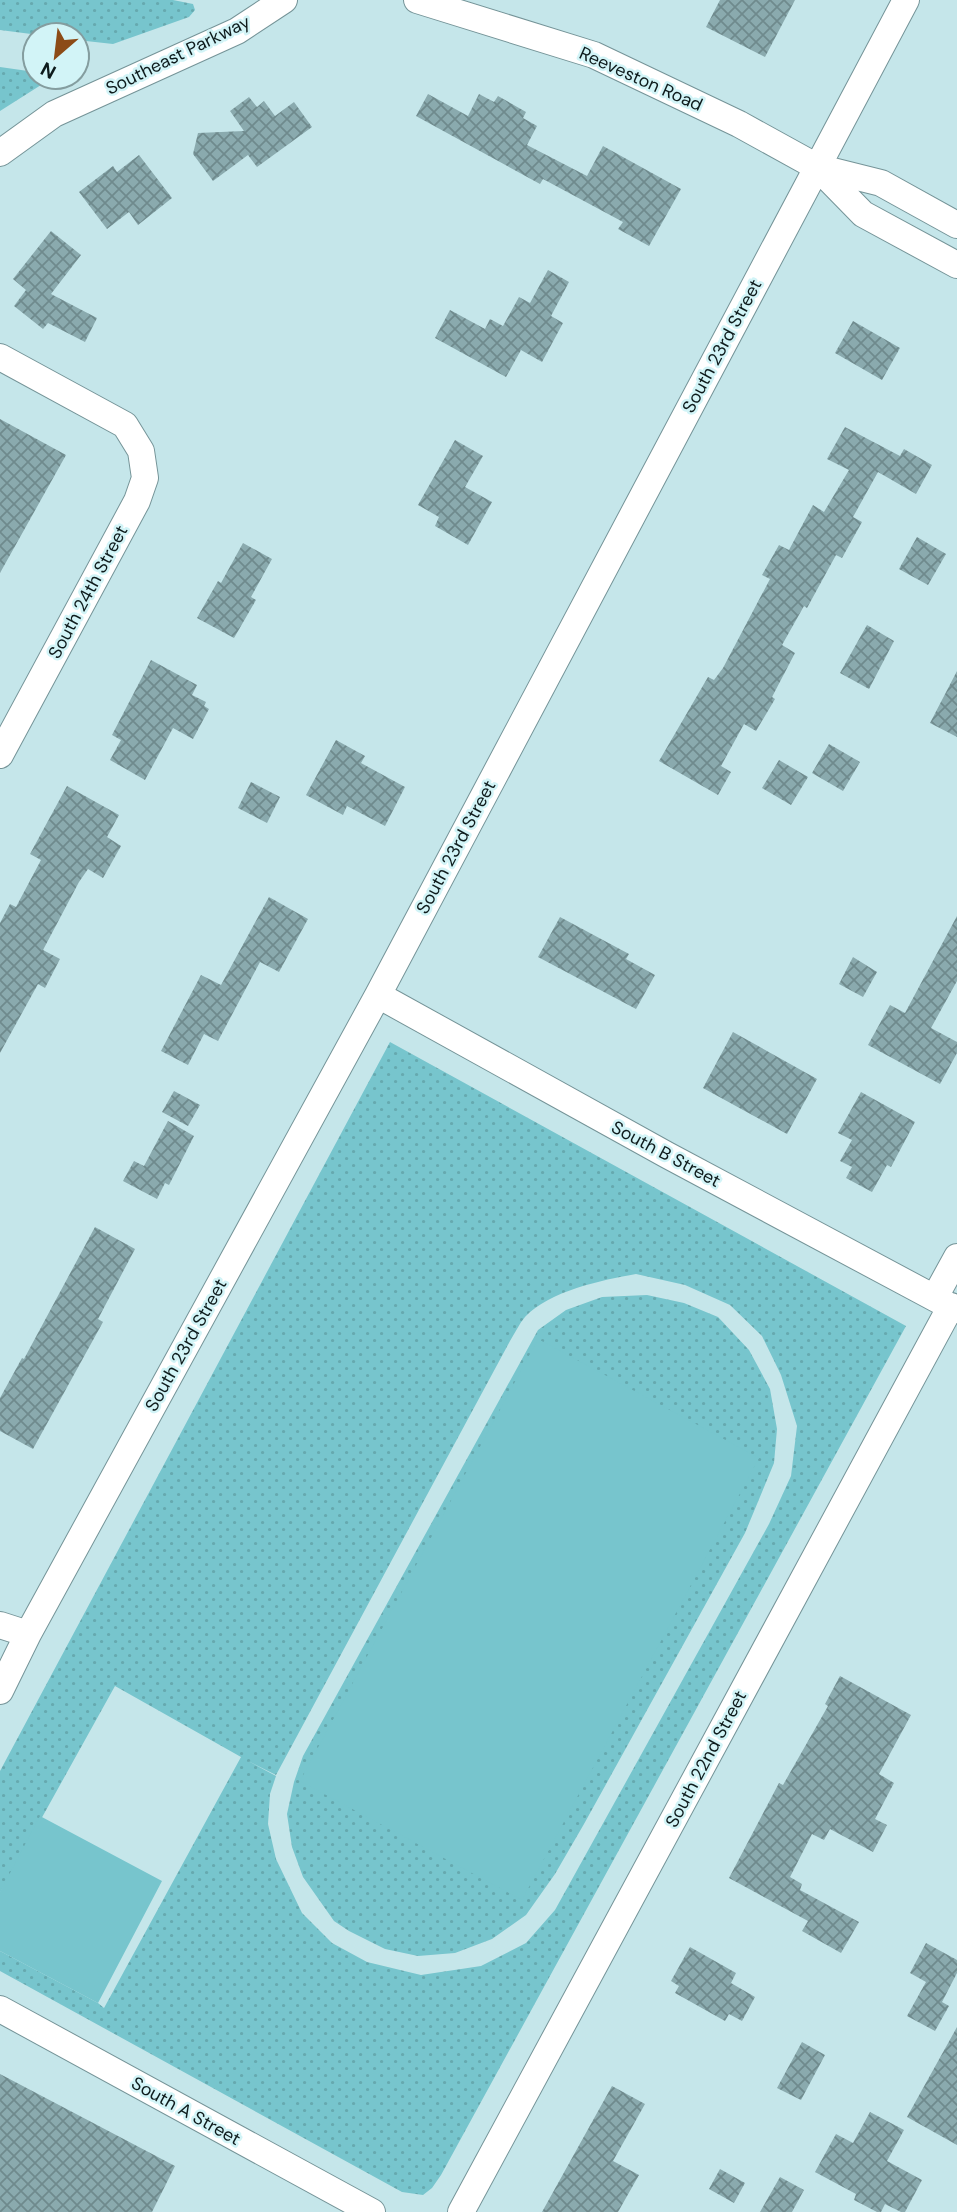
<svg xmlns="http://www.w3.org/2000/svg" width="957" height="2212" font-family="'DM Sans',sans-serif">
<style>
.grass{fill:url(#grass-dots);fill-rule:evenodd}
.park{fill:#77c5cd}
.building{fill:url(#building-cross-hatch)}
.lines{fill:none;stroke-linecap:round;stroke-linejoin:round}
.minor-casing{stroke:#759498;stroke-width:28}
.minor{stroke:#fff;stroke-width:26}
.labels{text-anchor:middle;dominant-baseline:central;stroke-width:5;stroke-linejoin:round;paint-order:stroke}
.street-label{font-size:18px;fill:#0e1b1c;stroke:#d2f4f7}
</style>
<defs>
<pattern id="grass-dots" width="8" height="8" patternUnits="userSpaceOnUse" patternTransform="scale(1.75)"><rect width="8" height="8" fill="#77c5cd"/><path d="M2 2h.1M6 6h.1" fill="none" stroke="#66a9af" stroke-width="1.8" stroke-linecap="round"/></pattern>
<pattern id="building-cross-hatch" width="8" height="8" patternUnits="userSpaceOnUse" patternTransform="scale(1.75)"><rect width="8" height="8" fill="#8aaaae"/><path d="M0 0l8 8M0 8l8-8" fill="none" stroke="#6f8a8d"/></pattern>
</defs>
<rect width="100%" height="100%" fill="#c5e6ea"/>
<path class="grass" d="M0 0H173L193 4 195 10 189 17 113 44 77 40V35H39L0 30Z
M0 67 35 72V77L52 78 0 111Z
M390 1042 906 1326 441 2175 432 2188 423 2195 402 2192 0 1971V1951L98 2003 104 2008 241 1757 115 1686 0 1893V1771ZM636 1274 685 1285 730 1305 762 1336 781 1375 797 1426 791 1476 769 1524 555 1910 526 1943 481 1966 421 1975 367 1962 332 1943 302 1913 276 1859 268 1824 270 1794 276 1776 246 1760 276 1775 510 1341C515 1333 519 1324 525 1317 549 1291 602 1280 636 1274Z
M647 1295 684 1303 718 1317 749 1350 770 1389 777 1429 774 1463 745 1533 584 1824 555 1874 526 1915 492 1939 455 1953 418 1956 385 1949 349 1931 334 1921 303 1877 292 1847 287 1814 294 1782 303 1756 538 1330 566 1310 602 1297Z"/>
<path class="park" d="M538 1339 759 1458 522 1900 300 1781Z
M40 1816 162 1881 98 2003 0 1951V1892Z"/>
<path class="building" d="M720 0H795L765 57 706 27Z
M428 94 468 116 479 94 494 102 498 96 526 112 523 118 537 126 527 145 587 176 603 146 681 189 649 246 618 229 623 222 543 179 540 184 416 116Z
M249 97 257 107 264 101 275 116 294 102 312 127 257 167 248 155 213 181 193 154 198 133 244 131 230 111Z
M139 155 172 198 138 225 129 212 107 229 79 192 113 166 117 172Z
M51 231 81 255 51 294 97 318 85 342 48 323 43 329 14 306 26 290 13 279Z
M548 270 569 282 551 316 563 323 542 362 521 350 506 377 435 338 450 310 485 329 490 319 503 326 519 297 530 303Z
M853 321 900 348 882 380 835 353Z
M0 419 66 455 0 573Z
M845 427 900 456 904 449 932 465 916 494 878 472 853 517 862 522 842 558 836 555 807 608 804 606 782 645 795 653 772 697 775 699 756 731 744 724 721 766 731 772 718 795 659 761 708 677 714 680 723 668 770 579 762 575 779 545 789 550 813 505 824 512 849 470 827 459Z
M455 440 483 456 465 487 492 502 468 545 435 526 439 517 418 505Z
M917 537 946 554 928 585 899 569Z
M243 543 272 559 251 597 256 600 234 638 197 618 218 581 221 583Z
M867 625 894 641 869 689 840 673Z
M151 660 197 685 192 695 206 702 204 706 209 709 193 739 173 728 145 780 110 760 121 740 112 735Z
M957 671V737L930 723Z
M336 740 365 756 361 763 405 787 385 826 347 806 343 815 306 795Z
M829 744 860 762 843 791 812 773Z
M779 760 808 777 791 805 762 788Z
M251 782 280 797 267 823 238 808Z
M67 786 119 815 107 837 121 846 103 878 88 869 79 882 43 950 60 959 45 988 38 984 0 1053V923L10 904 16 907 41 860 30 854Z
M269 897 308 919 279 972 260 962 218 1041 204 1034 188 1065 161 1051 201 975 221 985Z
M957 916V981L931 1028 957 1042V1053L940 1084 868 1045 890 1005 905 1013Z
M560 917 629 954 626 959 655 975 636 1009 538 957Z
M853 957 877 972 863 997 839 984Z
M733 1032 817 1079 787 1134 703 1088Z
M174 1091 200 1105 188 1126 162 1112Z
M861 1092 915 1122 891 1167 887 1165 872 1192 846 1178 852 1167 840 1161 852 1140 838 1133Z
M168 1121 194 1136 169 1185 165 1183 157 1199 123 1181 134 1161 144 1166Z
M95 1227 135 1249 98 1319 103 1322 33 1449 0 1431V1398L22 1358 24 1359Z
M840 1676 911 1715 879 1774 894 1783 875 1819 887 1825 873 1852 830 1829 824 1840 812 1834 790 1877 802 1884 800 1890 859 1922 841 1953 802 1931 808 1921 729 1878 779 1783 783 1785 828 1706 825 1704Z
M926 1943 957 1960V1973L942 2002 949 2006 935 2031 907 2016 926 1982 910 1973Z
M690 1947 736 1973 731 1983 755 1997 742 2021 729 2014 725 2021 675 1993 679 1986 671 1981Z
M957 2027V2145L907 2117Z
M802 2042 825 2055 801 2100 777 2088Z
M0 2074 175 2166 152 2212H0Z
M612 2086 645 2104 613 2161 639 2175 618 2212H542Z
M870 2112 904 2130 887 2161 922 2180 905 2212H901L885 2204 881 2212H877L854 2200 856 2194 815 2172 836 2134 853 2143Z
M720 2169 745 2183 734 2203 709 2189Z
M780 2177 804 2190 792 2212H760Z"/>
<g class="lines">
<defs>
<path id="minor" d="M417 0 594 55 739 124 817 167 881 183 957 225
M0 153 54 114 237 31 284 0
M818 168 863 214 957 265
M0 357 125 425 141 451 145 478 137 501 0 755
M378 995 667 1155 957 1310
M935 1297 957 1257
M0 1625 28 1634
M0 1691 28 1634 378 995 906 0
M0 2009 372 2212
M461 2212 951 1306"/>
</defs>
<use href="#minor" class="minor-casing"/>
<use href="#minor" class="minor"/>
</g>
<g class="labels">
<g class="street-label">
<text transform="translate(178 55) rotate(-26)">Southeast Parkway</text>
<text transform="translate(641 79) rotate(24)">Reeveston Road</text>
<text transform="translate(722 346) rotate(-62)">South 23rd Street</text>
<text transform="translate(88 592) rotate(-62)">South 24th Street</text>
<text transform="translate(456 847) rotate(-62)">South 23rd Street</text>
<text transform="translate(666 1154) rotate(28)">South B Street</text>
<text transform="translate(186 1345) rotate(-61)">South 23rd Street</text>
<text transform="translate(706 1759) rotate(-62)">South 22nd Street</text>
<text transform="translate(186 2111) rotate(29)">South A Street</text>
</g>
</g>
<g transform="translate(56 56) rotate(208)"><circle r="33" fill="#d2f4f7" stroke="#849d9f" stroke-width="2"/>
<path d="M0-5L12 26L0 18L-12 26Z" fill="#8c4b17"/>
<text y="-10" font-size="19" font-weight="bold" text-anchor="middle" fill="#0e1b1c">N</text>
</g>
</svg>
